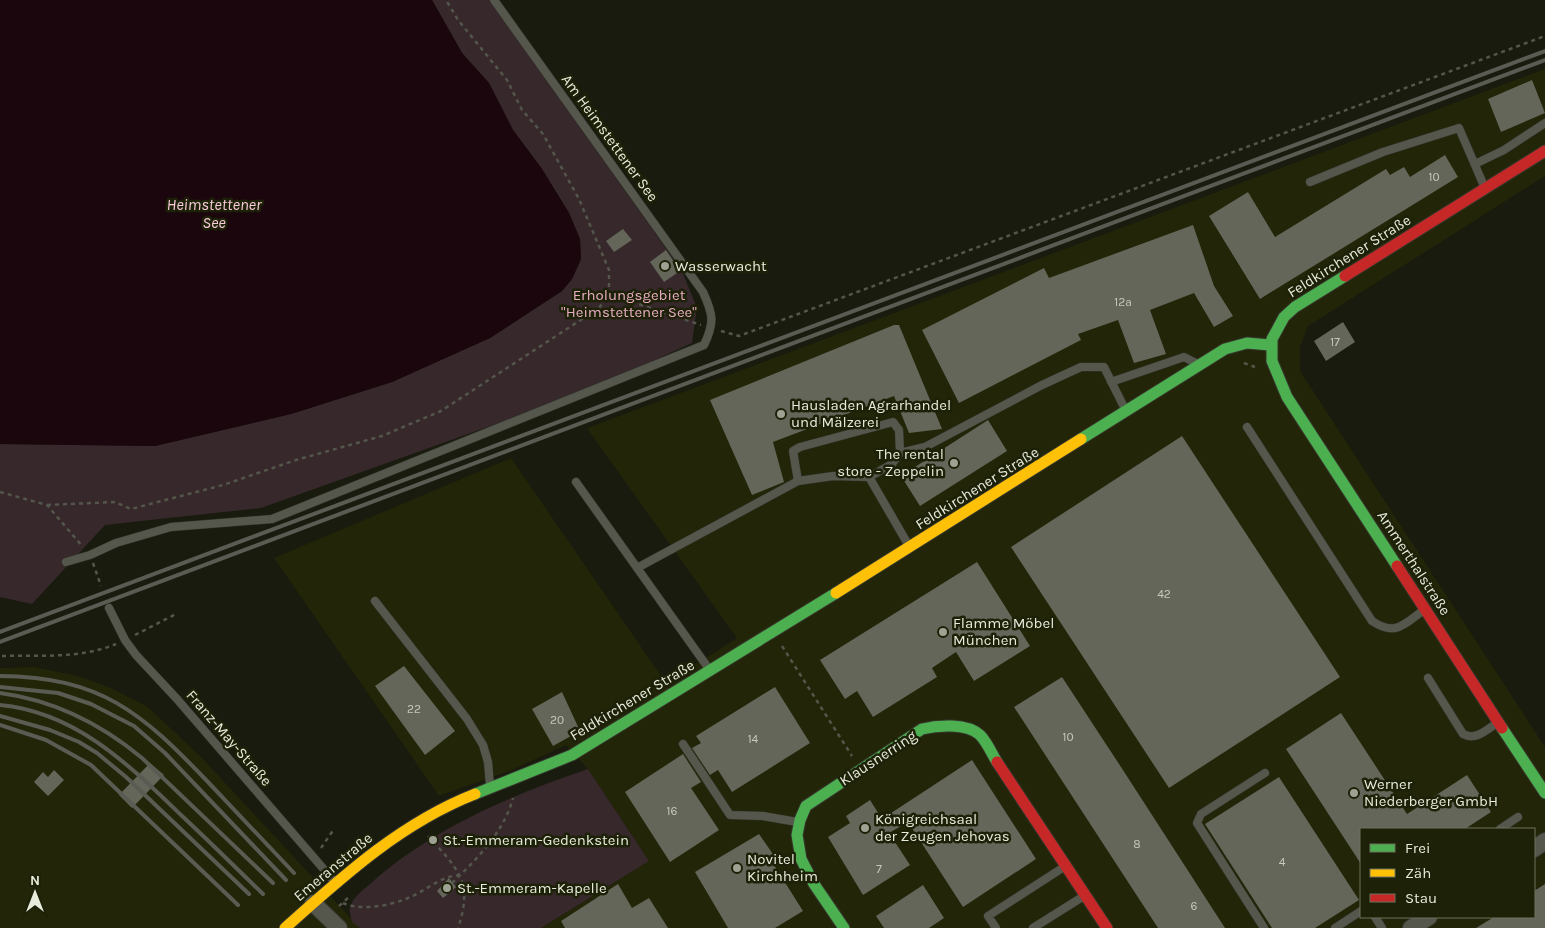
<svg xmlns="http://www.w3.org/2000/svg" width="1545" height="928" font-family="Karla,sans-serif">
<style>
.built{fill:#222507;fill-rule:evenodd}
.green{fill:#36282b}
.water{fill:#1b060e}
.building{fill:#636659}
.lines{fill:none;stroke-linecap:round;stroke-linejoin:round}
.lane-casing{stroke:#36372e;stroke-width:9}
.street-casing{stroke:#36372e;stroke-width:18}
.fast-casing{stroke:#36372e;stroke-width:13}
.slow-casing{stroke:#36372e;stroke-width:13}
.jam-casing{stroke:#36372e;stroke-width:13}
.path{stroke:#54564b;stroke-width:2.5;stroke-dasharray:4 4;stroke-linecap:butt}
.lane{stroke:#55574d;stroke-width:8}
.street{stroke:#55574d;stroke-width:16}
.fast{stroke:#4caf50;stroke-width:11}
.slow{stroke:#ffc107;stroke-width:11}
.jam{stroke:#c62828;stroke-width:11}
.rail{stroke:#5a5c53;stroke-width:4}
.poi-dot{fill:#9fa293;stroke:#1d2108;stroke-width:2}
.labels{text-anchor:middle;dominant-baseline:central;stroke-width:5;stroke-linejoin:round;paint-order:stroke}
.number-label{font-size:12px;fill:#c6caba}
.street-label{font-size:15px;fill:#e7ebdb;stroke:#1d2108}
.poi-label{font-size:15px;fill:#e7ebdb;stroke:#1d2108;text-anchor:start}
.park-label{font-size:15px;fill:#e9adc3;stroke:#1d2108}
.water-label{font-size:16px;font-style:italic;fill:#fdccde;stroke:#1d2108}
</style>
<rect width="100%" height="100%" fill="#191b0e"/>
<path class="built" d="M1545 69V176L1308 326 1300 347V371L1545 747V928H541L649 861 588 769 566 745 512 770 439 796 274 558 511 458 666 683 737 638 587 428ZM1361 829H1534V917H1361Z
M34 667 78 676 111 688 148 707 201 757 360 928H0V668Z"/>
<path class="green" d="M432 0H489L682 271 697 308 692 343 577 395 261 508 105 525 32 604 0 597V444L155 446 291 414 392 382 490 338 562 291 572 279 581 259 580 239 569 213 542 169 513 130 489 83 462 53Z
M588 769 649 861 541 928H360L352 922C351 917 349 911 350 907 353 897 363 890 370 884 431 829 511 795 588 769Z"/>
<path class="water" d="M0 0H432L462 53 489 83 513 130 542 169 569 213 580 239 581 259 572 279 562 291 490 338 392 382 291 414 155 446 0 444Z"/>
<path class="building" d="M1532 80 1545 113 1501 132 1488 99Z
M1445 155 1458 177 1260 299 1209 216 1248 192 1275 237 1386 169 1390 175 1404 167 1410 177Z
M1193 225 1214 286 1233 316 1214 327 1194 293 1150 310 1166 354 1134 363 1118 320 1078 334 1081 340 959 403 922 330 1044 268 1049 278Z
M623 229 632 240 614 252 606 241Z
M666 250 680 271 664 282 650 262Z
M1343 322 1355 342 1326 361 1314 341Z
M894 325H899L942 429 909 433 894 396 773 442 784 482 752 495 710 400Z
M988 420 1007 451 920 506 901 476Z
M1182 436 1340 677 1169 788 1011 547Z
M977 562 1030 646 974 681 956 652 932 668 937 677 873 717 857 691 845 699 820 660Z
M404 666 455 731 425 755 375 686Z
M1062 677 1121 767 1225 928H1158L1143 905 1014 707Z
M775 687 810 743 732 792 718 770 710 775 692 748 701 743 696 736Z
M562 692 580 731 553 746 532 709Z
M1341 713 1407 814 1467 775 1491 812 1465 829H1361V864L1286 749Z
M683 754 701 782 691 788 719 830 670 862 625 792Z
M972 760 1036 859 963 907 908 822 889 833 910 865 863 895 828 837 850 823 846 816 870 800 882 819Z
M150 763 164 775 132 808 119 795Z
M54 770 64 780 48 796 34 782 43 772 48 777Z
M1279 777 1359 900 1315 928H1272L1205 824Z
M759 834 779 863 774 865 803 911 775 928H728L695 872Z
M449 878 456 887 443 898 437 891Z
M618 884 632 908 649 898 668 928H565L561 921Z
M1545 884V928H1476L1494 917H1534V891Z
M923 885 944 918 929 928H884L876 916Z"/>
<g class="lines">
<defs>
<path id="lane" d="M1475 164 1504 150 1545 123
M1310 182 1383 152 1459 128 1484 186
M1111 382 1184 357 1196 363
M1247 427 1372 621C1396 637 1404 624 1424 610
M900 453 925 447 1042 385 1081 367H1104L1125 409
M869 477 892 464 900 453 899 430 893 422 800 447 793 451 798 481 833 476 869 477 909 546
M576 482 709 669
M66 562 90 555 116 543 171 527 272 519 704 345C715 322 713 314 703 292L494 0
M637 568 798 481
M375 601 467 719 483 745 488 762 490 786
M109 608 125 640 136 655 177 699 334 881
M1428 678 1463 734C1476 741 1486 730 1497 723
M683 744 730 815 763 816 797 822
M1500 829 1518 817
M1375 917 1382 928
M996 928 988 916 1064 867
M1033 928 1084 896
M1264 928 1197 823 1201 814 1265 773
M1335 928 1361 911"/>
<path id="street" d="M1534 849 1545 841
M313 903 339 928
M1411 928 1429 917"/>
<path id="fast" d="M1345 276 1295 307 1284 317 1272 339V361L1287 397 1397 566
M1081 439 1225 349 1247 343 1270 345
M1502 728 1545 793
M475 794 572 755 836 593
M844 928 814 884 801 859 797 835 800 820 806 806 922 729C938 725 967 723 980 735 987 742 992 754 997 762"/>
<path id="slow" d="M836 593 1081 439
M285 928C343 876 401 823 475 794"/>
<path id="jam" d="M1345 276 1545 151
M1397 566 1502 728
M997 762 1107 928"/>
</defs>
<use href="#lane" class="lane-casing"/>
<use href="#street" class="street-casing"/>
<use href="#fast" class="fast-casing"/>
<use href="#slow" class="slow-casing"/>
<use href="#jam" class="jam-casing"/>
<path class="path" d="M609 294 701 325
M721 331 739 336 1545 36
M1244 363 1255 367
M0 492 47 505 83 547
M47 505 115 502 131 509 223 485 296 460 382 436 441 411 599 308 609 294V270L579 199 543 134 522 110 507 80 458 20 446 0
M93 563 101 586
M135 635 176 614
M782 646 852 756
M2 656C41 655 80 659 116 644
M428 836C457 868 474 882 458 928
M321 848 334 829
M452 883C477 859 504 832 513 798
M343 903C361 911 389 906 408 898 426 891 440 876 460 875
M339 906 350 896"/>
<use href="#lane" class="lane"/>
<use href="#street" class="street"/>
<use href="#fast" class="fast"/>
<use href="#slow" class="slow"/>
<use href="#jam" class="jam"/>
<path class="rail" d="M0 632 1545 51
M0 642 1545 60
M0 676C101 677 141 712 208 782 236 812 265 842 294 873
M0 687 58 693 91 704 134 726 165 753 286 880
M0 693C53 700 101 724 142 758L273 883
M0 705C76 712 129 765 181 815 209 841 236 868 263 894
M0 716 50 730 79 742 97 753 126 777 249 894
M0 725 46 740 91 765 238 905"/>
</g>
<g class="poi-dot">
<circle cx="665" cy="266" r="5"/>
<circle cx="781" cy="414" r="5"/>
<circle cx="954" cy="463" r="5"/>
<circle cx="943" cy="632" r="5"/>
<circle cx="1354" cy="793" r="5"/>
<circle cx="865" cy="828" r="5"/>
<circle cx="433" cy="840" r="5"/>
<circle cx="737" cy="868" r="5"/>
<circle cx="447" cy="888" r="5"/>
</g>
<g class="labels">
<g class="number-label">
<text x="1434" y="177">10</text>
<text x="1123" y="302">12a</text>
<text x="1335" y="342">17</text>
<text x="1164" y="594">42</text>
<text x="414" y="709">22</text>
<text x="557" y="720">20</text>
<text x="1068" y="737">10</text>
<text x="753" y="739">14</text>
<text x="672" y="811">16</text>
<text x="1137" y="844">8</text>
<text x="1282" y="862">4</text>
<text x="879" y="869">7</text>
<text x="1194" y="906">6</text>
</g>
<g class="street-label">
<text transform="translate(610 138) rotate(54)">Am Heimstettener See</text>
<text transform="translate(1349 256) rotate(-32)">Feldkirchener Straße</text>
<text transform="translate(977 488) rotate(-32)">Feldkirchener Straße</text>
<text transform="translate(1414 563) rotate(57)">Ammerthalstraße</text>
<text transform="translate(632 700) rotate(-31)">Feldkirchener Straße</text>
<text transform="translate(229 738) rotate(49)">Franz-May-Straße</text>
<text transform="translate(878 758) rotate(-33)">Klausnerring</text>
<text transform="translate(333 867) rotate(-40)">Emeranstraße</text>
</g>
<g class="poi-label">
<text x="675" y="266">Wasserwacht</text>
<text x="791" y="405">Hausladen Agrarhandel<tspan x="791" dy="17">und Mälzerei</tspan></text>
<text x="944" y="454" text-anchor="end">The rental<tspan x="944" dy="17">store - Zeppelin</tspan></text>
<text x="953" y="623">Flamme Möbel<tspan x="953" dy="17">München</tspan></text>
<text x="1364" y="784">Werner<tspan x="1364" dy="17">Niederberger GmbH</tspan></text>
<text x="875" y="819">Königreichsaal<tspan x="875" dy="17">der Zeugen Jehovas</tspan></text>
<text x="443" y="840">St.-Emmeram-Gedenkstein</text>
<text x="747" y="859">Novitel<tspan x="747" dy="17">Kirchheim</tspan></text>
<text x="457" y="888">St.-Emmeram-Kapelle</text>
</g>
<g class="park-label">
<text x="629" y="295">Erholungsgebiet<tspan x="629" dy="17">"Heimstettener See"</tspan></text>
</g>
<g class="water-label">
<text x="214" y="204">Heimstettener<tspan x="214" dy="18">See</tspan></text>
</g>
</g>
<rect x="1360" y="828" width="175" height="90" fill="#1d2108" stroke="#6e725c"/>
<rect x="1370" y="844" width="25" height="8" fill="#4caf50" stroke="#6e725c"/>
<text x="1405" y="853" font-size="15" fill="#e7ebdb">Frei</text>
<rect x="1370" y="869" width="25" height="8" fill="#ffc107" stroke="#6e725c"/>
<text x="1405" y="878" font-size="15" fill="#e7ebdb">Zäh</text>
<rect x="1370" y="894" width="25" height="8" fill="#c62828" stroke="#6e725c"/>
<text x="1405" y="903" font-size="15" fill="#e7ebdb">Stau</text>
<g transform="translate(35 893)" stroke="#1d2108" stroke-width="4" paint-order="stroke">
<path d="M0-4L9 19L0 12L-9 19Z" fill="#e7ebdb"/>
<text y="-8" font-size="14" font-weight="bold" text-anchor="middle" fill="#e7ebdb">N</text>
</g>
</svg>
